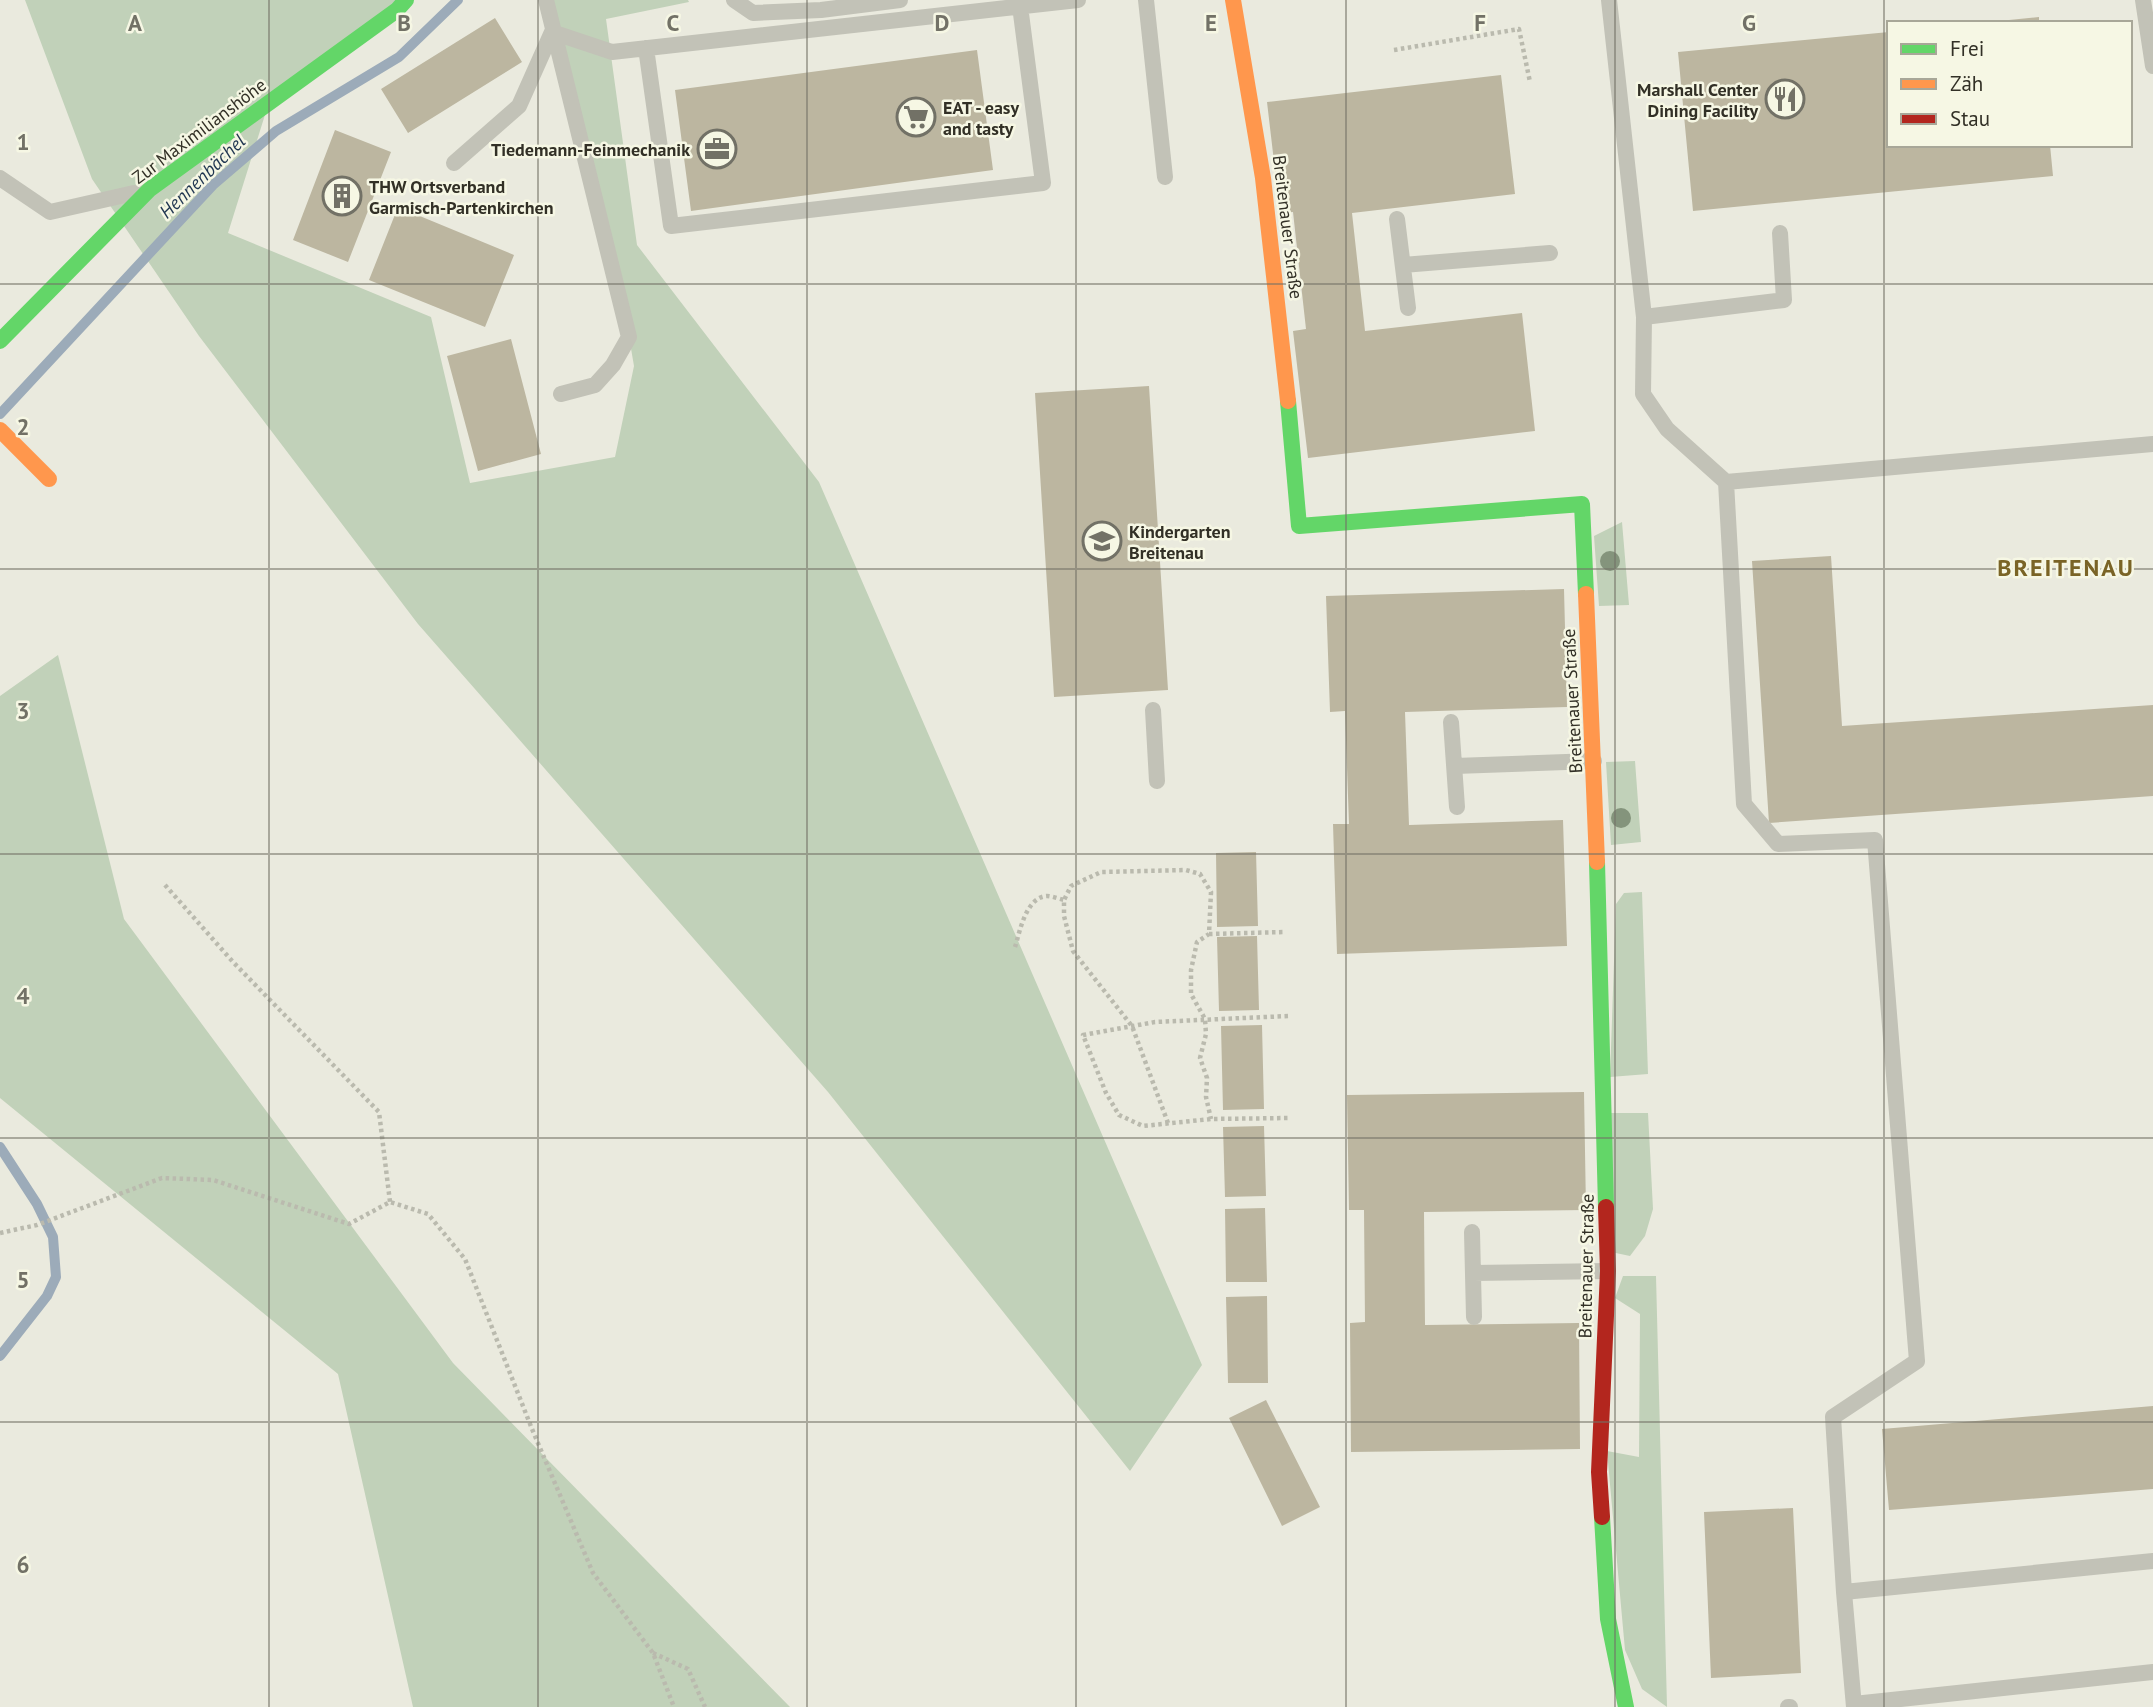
<svg xmlns="http://www.w3.org/2000/svg" width="2153" height="1707" font-family="'PT Sans',sans-serif">
<style>
.green{fill:#c1d1b9}
.lines{fill:none;stroke-linecap:round;stroke-linejoin:round}
.stream{stroke:#9cabb9;stroke-width:10}
.building{fill:#bcb6a0}
.path{stroke:#babaae;stroke-width:4.5;stroke-dasharray:3.5 3.5;stroke-linecap:butt}
.lane{stroke:#c2c2b7;stroke-width:16}
.fast{stroke:#63d668;stroke-width:16}
.slow{stroke:#ff974d;stroke-width:16}
.jam{stroke:#b3261e;stroke-width:16}
.tree{fill:#84947c}
.grid{fill:none;stroke:#727166;stroke-width:2;stroke-opacity:0.55}
.labels{text-anchor:middle;dominant-baseline:central;stroke-width:5;stroke-linejoin:round;paint-order:stroke}
.poi-label{font-size:18px;font-weight:bold;fill:#323026;stroke:#f6f7e4;text-anchor:start}
.street-label{font-size:18px;fill:#323026;stroke:#f6f7e4}
.water-label{font-size:19px;font-style:italic;fill:#1f3550;stroke:#f6f7e4}
.district-label{font-size:24px;font-weight:bold;letter-spacing:2px;fill:#7a6426;stroke:#f6f7e4}
.grid-label{font-size:23px;text-anchor:middle;font-weight:bold;fill:#727166;stroke:#f6f7e4;stroke-width:5;stroke-linejoin:round;paint-order:stroke}
</style>
<rect width="100%" height="100%" fill="#eaeade"/>
<path class="green" d="M25 0H406L269 102 228 233 431 317 470 483 615 457 634 366 629 337 546 0H688L689 2 606 19 637 245 819 482 1202 1365 1130 1471 828 1092 418 624 199 336 92 179Z
M1622 522 1629 605 1599 606 1594 536Z
M58 655 124 919 453 1363 790 1707H413L338 1374 0 1098V696Z
M1635 761 1641 842 1611 845 1606 762Z
M1642 892 1648 1074 1610 1077 1616 904 1624 893Z
M1611 1113H1648L1653 1209 1645 1236 1630 1256 1611 1252Z
M1623 1276H1656L1667 1707 1642 1689 1625 1650 1607 1451 1639 1457 1640 1314 1615 1298Z"/>
<g class="lines">
<path class="stream" d="M0 414 213 185 276 131 399 57 458 0
M0 1147 37 1204 53 1237 56 1277 47 1296 0 1356"/>
</g>
<path class="building" d="M2039 17V23H1999V21Z
M495 18 522 62 408 133 381 89Z
M1889 32V145H2050L2053 176 1693 211 1678 52Z
M977 50 993 170 691 211 675 90Z
M1501 75 1515 194 1352 213 1365 331 1522 313 1535 431 1308 458 1293 331 1306 329 1293 212 1280 213 1267 102Z
M335 130 391 152 348 262 293 240Z
M398 207 514 255 485 327 369 280Z
M511 339 541 454 478 471 447 356Z
M1149 386 1168 690 1054 697 1035 393Z
M1831 556 1842 726 2153 705V796L1769 823 1752 561Z
M1564 589 1567 707 1405 712 1409 825 1563 820 1567 946 1337 954 1333 824H1349L1345 711 1330 712 1326 596Z
M1256 852 1258 926 1217 927 1216 853Z
M1257 936 1259 1010 1219 1011 1217 937Z
M1262 1025 1264 1109 1223 1110 1221 1026Z
M1584 1092 1586 1210 1424 1212 1425 1325 1579 1323 1580 1449 1351 1452 1350 1323 1365 1322 1364 1210H1349L1347 1095Z
M1264 1126 1266 1196 1225 1197 1223 1127Z
M1265 1208 1267 1282H1226L1225 1209Z
M1267 1296 1268 1383H1228L1226 1297Z
M1266 1400 1320 1507 1282 1526 1229 1418Z
M2153 1406V1489L1889 1510 1882 1429Z
M1793 1508 1801 1673 1711 1678 1704 1512Z"/>
<g class="lines">
<path class="path" d="M1394 50 1519 29 1530 82
M165 885 233 962 379 1112 390 1202
M1209 934 1285 932
M1015 947C1020 931 1026 897 1047 896 1052 896 1059 899 1064 900
M1288 1016 1155 1022 1083 1035 1106 1093 1119 1115 1143 1126 1211 1119 1290 1118
M1168 1123 1132 1026 1073 951 1064 916V900L1071 886 1101 872 1186 870 1200 874 1211 892 1209 934 1197 942 1191 970V994L1205 1019 1206 1034 1200 1058 1207 1078 1206 1097 1211 1119
M0 1233 37 1225 162 1178 213 1180 349 1224 390 1202 428 1214 465 1259 532 1429 593 1573 653 1653 674 1707
M653 1653 688 1669 705 1707"/>
<path class="lane" d="M546 0 629 337 613 365 595 385 561 394
M734 0 753 13 821 10 900 0
M1146 0 1165 177
M1609 0 1644 317 1643 394 1667 429 1726 482 1744 804 1778 844 1875 840 1917 1361 1833 1417 1844 1592 1854 1707
M2143 0 2153 66
M646 48 671 226 1043 183 1020 6
M454 163 519 106 552 32 612 52 1078 0
M0 178 50 212 134 193
M1397 219 1408 308
M1403 265 1550 253
M1644 317 1784 300 1780 233
M1726 482 2153 444
M1153 710 1157 781
M1451 722 1457 807
M1455 766 1594 761
M1472 1232 1474 1317
M1473 1273 1608 1271
M1844 1592 2153 1561
M1854 1704 2153 1672
M1788 1707H1790"/>
<path class="fast" d="M0 341 150 189 397 10 406 0
M1288 401 1299 526 1582 504 1586 594
M1597 862 1606 1207
M1602 1517 1608 1619 1626 1707"/>
<path class="slow" d="M1233 0 1263 178 1288 401
M0 430 49 479
M1586 594 1597 862"/>
<path class="jam" d="M1602 1517 1599 1472 1608 1271 1606 1207"/>
</g>
<g class="tree">
<circle cx="1610" cy="561" r="10"/>
<circle cx="1621" cy="818" r="10"/>
</g>
<path class="grid" d="M269 0V1707M538 0V1707M807 0V1707M1076 0V1707M1346 0V1707M1615 0V1707M1884 0V1707M0 284H2153M0 569H2153M0 854H2153M0 1138H2153M0 1422H2153"/>
<defs>
<symbol id="restaurant-ring" viewBox="-11 -11 22 22"><circle r="9.5" fill="#f6f7e4" stroke="#727166" stroke-width="1.5"/><path d="M-5-6h1v4h1v-4h1v4h1v-4h1v5L-1.5 .5V6h-2V.5L-5-1ZM5-6V6H3V1.5H1.5Q1.5-4 5-6Z" fill="#727166"/></symbol>
<symbol id="supermarket-ring" viewBox="-11 -11 22 22"><circle r="9.5" fill="#f6f7e4" stroke="#727166" stroke-width="1.5"/><path d="M-6-5.5h2.5l.6 2H6L4.5 2H-2.5L-4.4-4H-6ZM-1.5 3.2a1.3 1.3 0 1 0 .1 0ZM3 3.2a1.3 1.3 0 1 0 .1 0Z" fill="#727166"/></symbol>
<symbol id="office-ring" viewBox="-11 -11 22 22"><circle r="9.5" fill="#f6f7e4" stroke="#727166" stroke-width="1.5"/><path d="M-6-3h4V-5.5h4V-3h4V5H-6ZM-1-4.5V-3h2v-1.5ZM-6 0V1H6V0Z" fill="#727166"/></symbol>
<symbol id="building-ring" viewBox="-11 -11 22 22"><circle r="9.5" fill="#f6f7e4" stroke="#727166" stroke-width="1.5"/><path d="M-4-6H4V6H1V3H-1V6H-4ZM-2.5-4.3h1.7v1.8h-1.7ZM.8-4.3h1.7v1.8H.8ZM-2.5-1h1.7V.8h-1.7ZM.8-1h1.7V.8H.8Z" fill="#727166"/></symbol>
<symbol id="school-ring" viewBox="-11 -11 22 22"><circle r="9.5" fill="#f6f7e4" stroke="#727166" stroke-width="1.5"/><path d="M0-5L7-2L0 1L-7-2ZM-4 1L0 2.5L4 1V4Q0 6-4 4Z" fill="#727166"/></symbol>
</defs>
<g fill-rule="evenodd">
<use href="#restaurant-ring" x="1763" y="77" width="44" height="44"/>
<use href="#supermarket-ring" x="894" y="95" width="44" height="44"/>
<use href="#office-ring" x="695" y="127" width="44" height="44"/>
<use href="#building-ring" x="320" y="174" width="44" height="44"/>
<use href="#school-ring" x="1080" y="519" width="44" height="44"/>
</g>
<g class="labels">
<g class="poi-label">
<text x="1758" y="89" text-anchor="end">Marshall Center<tspan x="1758" dy="21">Dining Facility</tspan></text>
<text x="943" y="107">EAT - easy<tspan x="943" dy="21">and tasty</tspan></text>
<text x="690" y="149" text-anchor="end">Tiedemann-Feinmechanik</text>
<text x="369" y="186">THW Ortsverband<tspan x="369" dy="21">Garmisch-Partenkirchen</tspan></text>
<text x="1129" y="531">Kindergarten<tspan x="1129" dy="21">Breitenau</tspan></text>
</g>
<g class="street-label">
<text transform="translate(199 131) rotate(-37)">Zur Maximilianshöhe</text>
<text transform="translate(1288 227) rotate(83)">Breitenauer Straße</text>
<text transform="translate(1572 701) rotate(-93)">Breitenauer Straße</text>
<text transform="translate(1586 1266) rotate(-89)">Breitenauer Straße</text>
</g>
<g class="water-label">
<text transform="translate(202 176) rotate(-44)">Hennenbächel</text>
</g>
<g class="district-label">
<text x="2066" y="567">BREITENAU</text>
</g>
</g>
<g class="grid-label">
<text x="135" y="31">A</text>
<text x="404" y="31">B</text>
<text x="673" y="31">C</text>
<text x="942" y="31">D</text>
<text x="1211" y="31">E</text>
<text x="1480" y="31">F</text>
<text x="1749" y="31">G</text>
<text x="23" y="150">1</text>
<text x="23" y="435">2</text>
<text x="23" y="719">3</text>
<text x="23" y="1004">4</text>
<text x="23" y="1288">5</text>
<text x="23" y="1573">6</text>
</g>
<rect x="1887" y="21" width="245" height="126" fill="#f6f7e4" stroke="#a8a798" stroke-width="2"/>
<rect x="1901" y="44" width="35" height="10" fill="#63d668" stroke="#a8a798" stroke-width="2"/>
<text x="1950" y="56" font-size="21" fill="#323026">Frei</text>
<rect x="1901" y="79" width="35" height="10" fill="#ff974d" stroke="#a8a798" stroke-width="2"/>
<text x="1950" y="91" font-size="21" fill="#323026">Zäh</text>
<rect x="1901" y="114" width="35" height="10" fill="#b3261e" stroke="#a8a798" stroke-width="2"/>
<text x="1950" y="126" font-size="21" fill="#323026">Stau</text>
</svg>
